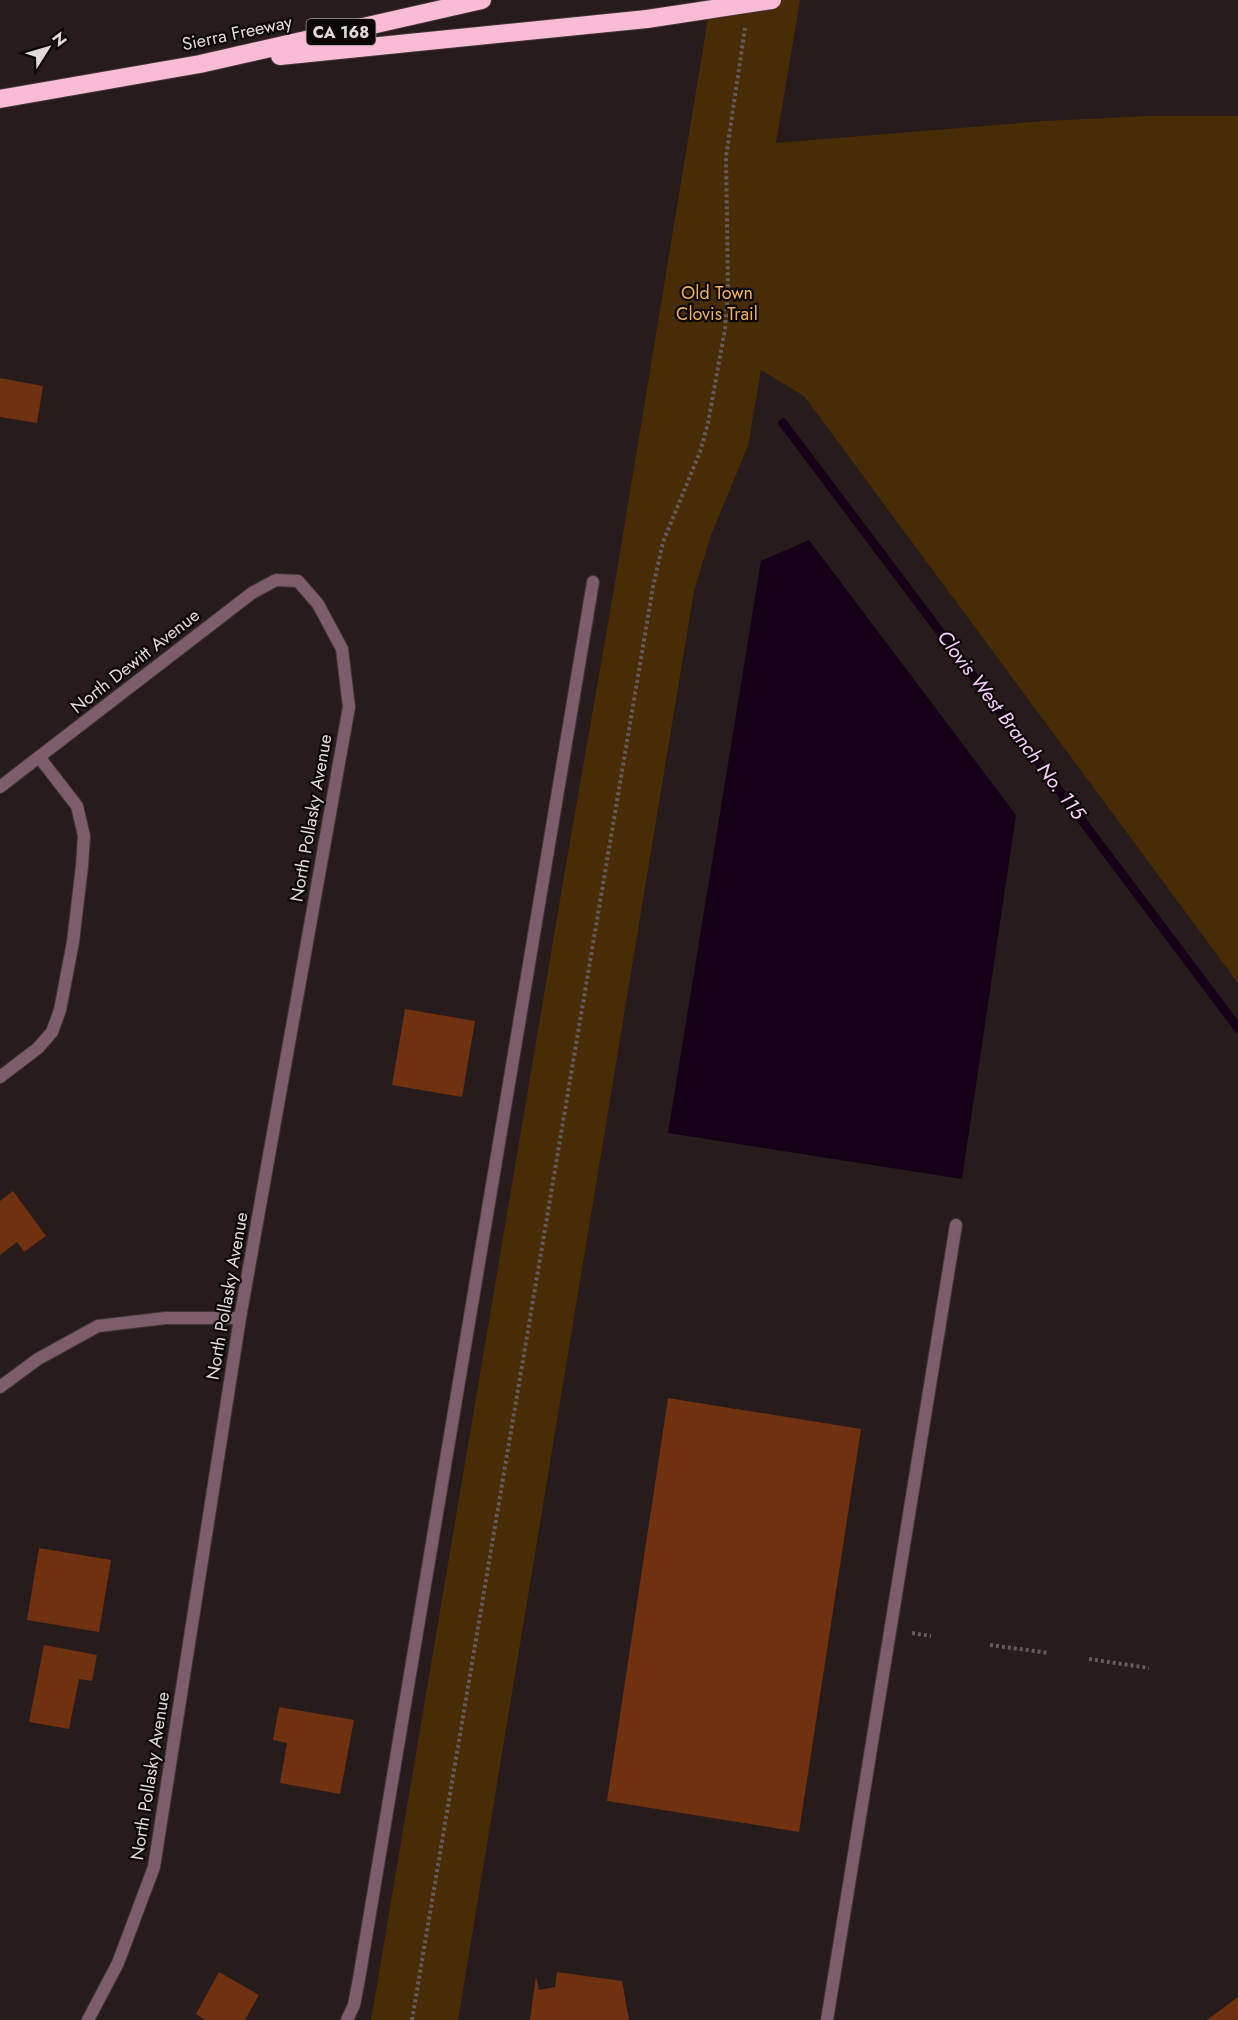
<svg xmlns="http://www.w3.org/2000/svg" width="1238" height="2020" font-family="Jost,sans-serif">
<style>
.green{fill:#472c05}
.water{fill:#150018}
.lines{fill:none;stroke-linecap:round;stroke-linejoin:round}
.stream{stroke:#150018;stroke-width:9}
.building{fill:#6f3110}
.lane-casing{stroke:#413636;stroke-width:14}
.street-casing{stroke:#413636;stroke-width:14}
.highway-casing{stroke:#413636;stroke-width:20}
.path{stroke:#665b5b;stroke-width:4;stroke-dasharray:3 3;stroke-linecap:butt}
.lane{stroke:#7d5d6b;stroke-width:12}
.street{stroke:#7d5d6b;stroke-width:12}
.highway{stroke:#f9bbd5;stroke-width:18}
.highway-bridge-casing{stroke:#413636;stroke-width:20;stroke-linecap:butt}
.highway-bridge{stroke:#f9bbd5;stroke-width:18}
.labels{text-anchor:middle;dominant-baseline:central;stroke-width:4.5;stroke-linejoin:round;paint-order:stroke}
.shield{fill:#0c0707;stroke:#a29a9a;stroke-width:1.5}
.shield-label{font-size:16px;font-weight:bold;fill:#e2d9d9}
.street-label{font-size:18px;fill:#e2d9d9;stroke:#0c0707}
.park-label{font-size:18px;fill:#f4b15a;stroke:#0c0707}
.water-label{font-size:20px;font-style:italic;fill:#fcd0fe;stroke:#0c0707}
</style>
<rect width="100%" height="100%" fill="#271b1b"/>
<path class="green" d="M711 0H800L776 143 1045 121 1148 116H1238V983L804 396 761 370 748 446 711 535 694 591 458 2020H371L565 870 614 589Z"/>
<path class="water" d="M809 540 1016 815 962 1179 668 1133 761 561Z"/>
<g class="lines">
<path class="stream" d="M783 423 1238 1028"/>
</g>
<path class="building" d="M0 378 43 386 37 423 0 417Z
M405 1009 475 1021 462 1097 392 1085Z
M13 1191 46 1236 24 1252 17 1242 0 1255V1201Z
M668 1398 861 1429 799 1832 607 1801Z
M39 1548 111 1560 99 1632 27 1620Z
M44 1645 97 1655 92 1681 79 1679 69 1729 29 1722Z
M279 1707 354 1720 340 1794 280 1783 287 1743 273 1740Z
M219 1972 259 1995 245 2020H205L196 2014Z
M557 1972 622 1981 629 2020H530L536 1976 539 1990 555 1987Z
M1238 1997V2020H1207Z"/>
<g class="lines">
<defs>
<path id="lane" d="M0 1077 38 1048 52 1032 60 1010 73 942 82 866 84 836 77 806 39 757
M347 2020 354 2005 359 1979 593 582
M827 2020 956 1225"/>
<path id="street" d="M0 787 252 593 276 580 298 581 318 604 342 649 349 707 240 1318 154 1867 118 1963 88 2020
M0 1387 38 1359 98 1326 166 1318H240"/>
<path id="highway" d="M280 56 647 19
M0 99 200 64 482 0"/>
</defs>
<use href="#lane" class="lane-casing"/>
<use href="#street" class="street-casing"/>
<use href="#highway" class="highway-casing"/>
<path class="path" d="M912 1633 931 1636
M990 1645 1049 1653
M1089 1659 1149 1668
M412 2020 653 587 663 542 700 452 708 423 725 329 728 291 726 157 745 28"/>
<use href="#lane" class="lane"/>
<use href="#street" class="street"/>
<use href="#highway" class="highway"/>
<defs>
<path id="highway-bridge" d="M647 19 772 0"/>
</defs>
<use href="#highway-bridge" class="highway-bridge-casing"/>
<use href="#highway-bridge" class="highway-bridge"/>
</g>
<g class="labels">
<rect class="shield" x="306.5" y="19" width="69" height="26" rx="4.5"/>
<g class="shield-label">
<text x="341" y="32">CA 168</text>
</g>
<g class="street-label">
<text transform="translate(237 33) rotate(-12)">Sierra Freeway</text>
<text transform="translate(135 661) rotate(-38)">North Dewitt Avenue</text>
<text transform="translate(311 818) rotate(-80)">North Pollasky Avenue</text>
<text transform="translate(227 1296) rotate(-80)">North Pollasky Avenue</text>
<text transform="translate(150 1776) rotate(-81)">North Pollasky Avenue</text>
</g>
<g class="park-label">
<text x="717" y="293">Old Town<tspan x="717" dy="21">Clovis Trail</tspan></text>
</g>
<g class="water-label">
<text transform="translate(1011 725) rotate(53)">Clovis West Branch No. 115</text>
</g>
</g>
<g transform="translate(48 48) rotate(53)" stroke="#0c0707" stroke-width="4.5" paint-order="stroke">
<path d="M0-4.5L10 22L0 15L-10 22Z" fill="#e2d9d9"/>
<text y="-9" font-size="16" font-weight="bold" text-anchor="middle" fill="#e2d9d9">N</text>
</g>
</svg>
